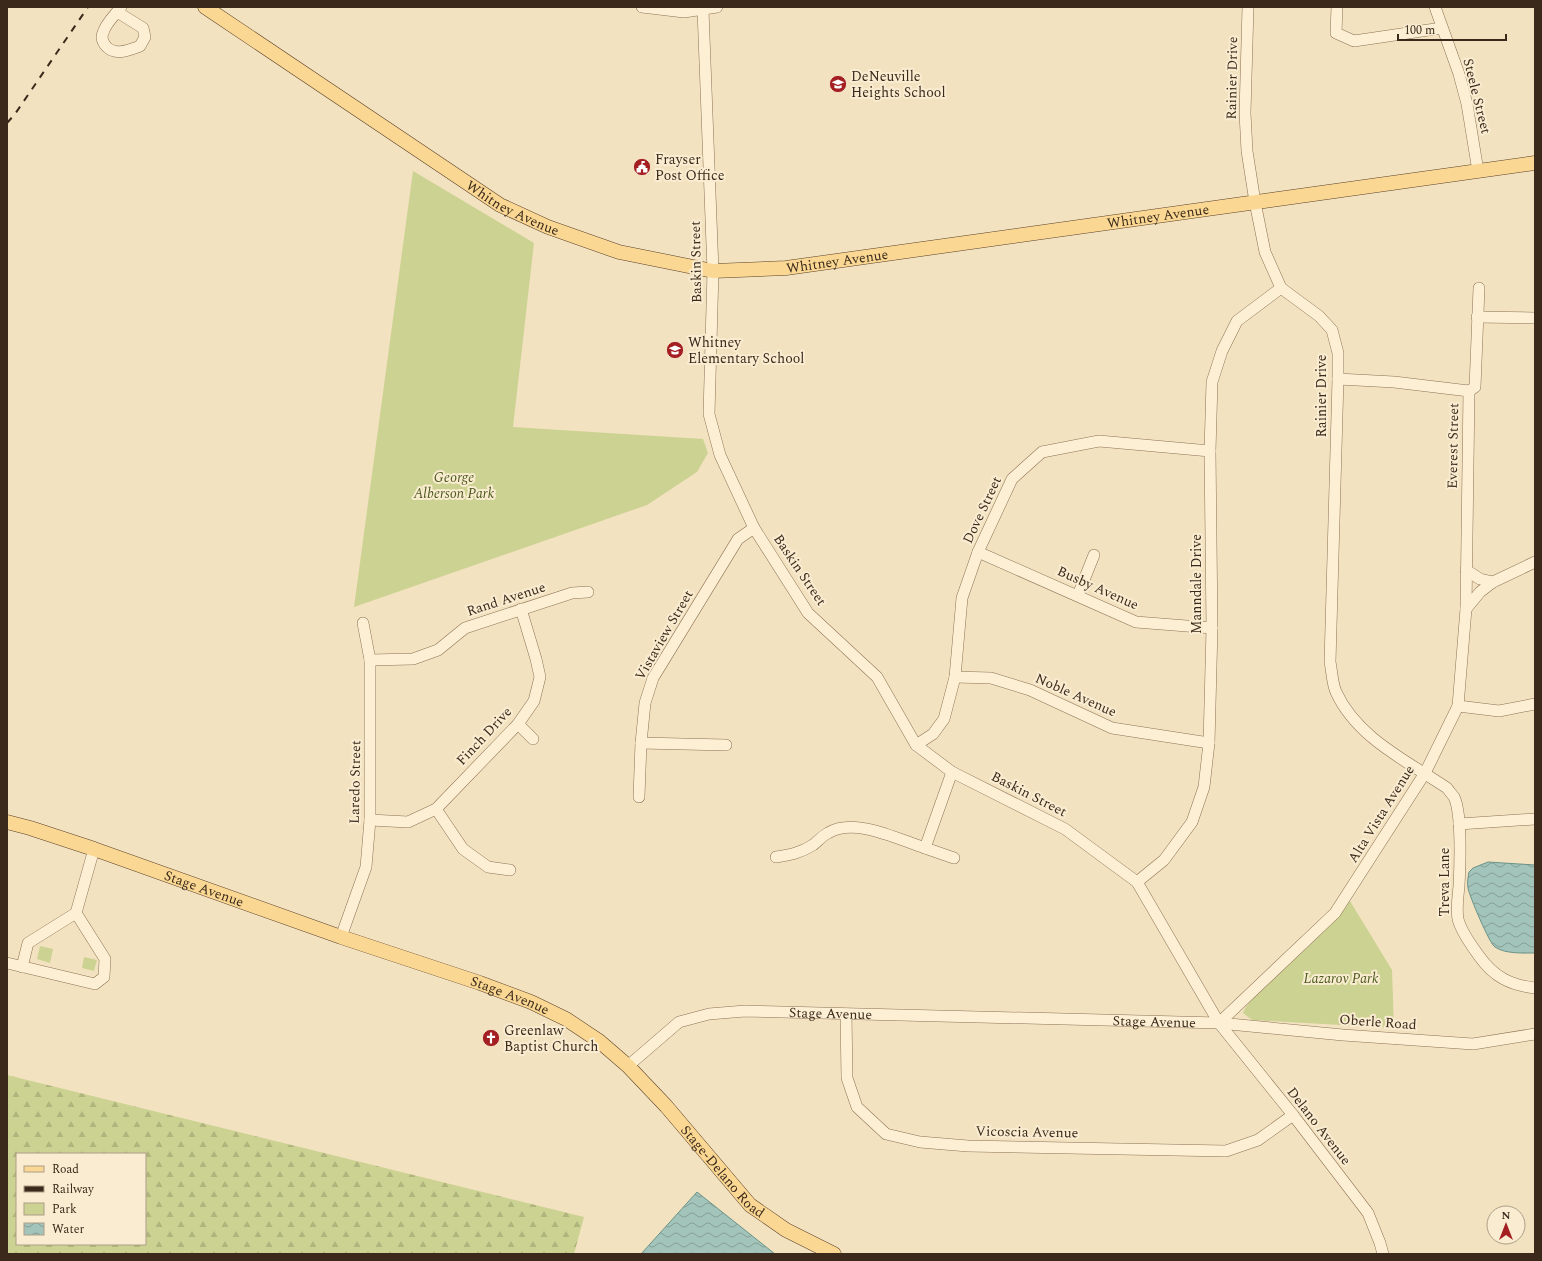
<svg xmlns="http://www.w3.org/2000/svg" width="1542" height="1261" font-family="Spectral,serif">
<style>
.forest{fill:url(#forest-firs);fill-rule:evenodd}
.green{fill:#ccd292}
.water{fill:url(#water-waves);stroke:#699388}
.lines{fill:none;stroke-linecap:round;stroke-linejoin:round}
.minor-casing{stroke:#8e7255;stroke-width:12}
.major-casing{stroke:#5b402a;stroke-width:15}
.minor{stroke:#fcefd4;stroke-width:11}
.major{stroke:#fad893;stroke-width:14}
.rail{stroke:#3b2a1c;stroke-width:2;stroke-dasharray:7 7;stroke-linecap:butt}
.labels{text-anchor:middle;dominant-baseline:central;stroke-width:4;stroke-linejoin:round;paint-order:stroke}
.poi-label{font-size:14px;fill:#3b2a1c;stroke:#f9ecd0;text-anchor:start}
.street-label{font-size:14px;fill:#3b2a1c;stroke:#f9ecd0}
.park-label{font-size:14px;font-style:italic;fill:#4d5a20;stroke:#f9ecd0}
</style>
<defs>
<pattern id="forest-firs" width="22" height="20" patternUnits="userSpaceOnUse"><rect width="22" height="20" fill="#ccd292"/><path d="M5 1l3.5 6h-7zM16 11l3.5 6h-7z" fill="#b0b47d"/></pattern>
<pattern id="water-waves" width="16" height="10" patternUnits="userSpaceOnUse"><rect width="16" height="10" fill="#a3c4ba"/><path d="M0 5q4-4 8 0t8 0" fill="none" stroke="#869f96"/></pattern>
</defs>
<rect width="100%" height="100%" fill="#f3e2c0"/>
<path class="forest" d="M7 1075 584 1217 574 1254H7ZM17 1154H145V1244H17Z"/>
<path class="green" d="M413 171 534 243 513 427 703 439 708 453 697 472 647 505 354 607Z
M1350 901 1392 970 1394 1028 1252 1020 1243 1013C1248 997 1292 961 1306 947 1321 932 1336 916 1350 901Z
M40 946 53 949 50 963 37 959Z
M84 957 97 960 94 971 82 968Z"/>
<path class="water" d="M1488 862 1535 865V953C1523 953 1505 954 1495 947 1490 945 1469 895 1468 888 1467 883 1468 877 1469 872L1473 868Z
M697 1192 775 1254H641Z"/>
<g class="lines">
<defs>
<g id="minor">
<path d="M642 7 684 12 717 7"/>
<path d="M1248 7 1245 113 1247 151 1255 202 1265 252 1281 288 1319 316 1332 330 1338 353V379L1330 662C1332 671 1332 683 1336 692 1357 738 1407 761 1447 788 1449 791 1452 794 1454 797 1462 813 1460 867 1459 886 1458 897 1456 908 1458 919 1461 932 1472 946 1479 956 1494 977 1510 985 1535 988"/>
<path d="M1337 7 1336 33 1354 41 1442 28"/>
<path d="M1435 7 1459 74 1467 104 1478 171"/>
<path d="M118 10 122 15 143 28 145 37 140 46C129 50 114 57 105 45 103 42 101 37 103 33 105 24 115 15 121 7"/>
<path d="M703 10 713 271 709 414 720 455 754 528 808 613 877 677 916 745 952 772 1065 829 1137 882 1219 1023 1293 1115 1368 1213 1380 1243 1383 1254"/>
<path d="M1477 317 1535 318"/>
<path d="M1338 379 1394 382 1469 391"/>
<path d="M1469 391 1475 387 1479 288"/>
<path d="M978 552 1136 622 1212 628"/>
<path d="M1466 570 1480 579 1493 582"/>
<path d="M1078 595 1094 555"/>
<path d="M1466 609 1480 592 1493 582 1535 562"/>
<path d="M370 660 413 659 438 650 465 628 572 593 588 592"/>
<path d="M955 677 991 678 1030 690 1112 728 1209 743"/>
<path d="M1458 706 1499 711 1535 704"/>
<path d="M518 724 533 739"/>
<path d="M641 743 726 745"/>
<path d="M916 745 933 734 944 719 955 677 962 598 978 552 1012 479 1042 452 1099 441 1210 451"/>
<path d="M639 797 641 743 645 703 653 678 738 539 754 528"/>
<path d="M436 809 463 849 488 867 510 870"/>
<path d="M370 820 408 822 436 809 518 724 534 701 540 677 536 659 521 609"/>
<path d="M1459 824 1535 819"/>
<path d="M925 848 954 858"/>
<path d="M776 857C790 855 800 853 813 845 818 841 822 836 828 833 855 817 897 839 925 848L952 772"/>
<path d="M1137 882 1164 860 1192 822 1204 787 1209 743 1212 628 1210 451 1212 382 1222 351 1237 321 1281 288"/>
<path d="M76 913 94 849"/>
<path d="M341 937 366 867 370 820V660L363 623"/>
<path d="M7 963 95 984 104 977 105 959 76 913"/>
<path d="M22 967 28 943 76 913"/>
<path d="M846 1014 847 1078 857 1107 886 1134 920 1142 968 1146 1226 1151 1258 1140 1293 1115"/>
<path d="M1219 1023 1335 913 1425 773 1458 706 1466 609 1469 391"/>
<path id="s1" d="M628 1066 679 1022 709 1014 745 1011 1219 1023 1343 1035 1473 1044 1535 1034"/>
</g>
<g id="major">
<path id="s2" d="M205 7 500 205 548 227 619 252 713 271 786 268 1535 163"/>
<path id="s3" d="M7 822 30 828 94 849 341 937 480 983 531 1002 566 1019 599 1041 628 1066 666 1106 750 1205 786 1230 834 1254"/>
</g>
</defs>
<use href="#minor" class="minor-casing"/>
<use href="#major" class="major-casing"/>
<use href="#minor" class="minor"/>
<use href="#major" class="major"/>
<path class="rail" d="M7 123 15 114 88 7"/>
</g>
<defs>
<symbol id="school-disc" viewBox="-11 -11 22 22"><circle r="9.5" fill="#a31f22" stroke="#f9ecd0"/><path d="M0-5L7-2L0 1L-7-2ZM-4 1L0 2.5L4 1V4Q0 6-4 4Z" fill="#fff"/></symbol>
<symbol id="civic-disc" viewBox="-11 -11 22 22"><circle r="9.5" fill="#a31f22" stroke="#f9ecd0"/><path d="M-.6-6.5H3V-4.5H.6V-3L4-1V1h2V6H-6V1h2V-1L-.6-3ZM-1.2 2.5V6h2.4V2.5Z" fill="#fff"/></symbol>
<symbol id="church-disc" viewBox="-11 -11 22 22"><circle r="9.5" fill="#a31f22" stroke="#f9ecd0"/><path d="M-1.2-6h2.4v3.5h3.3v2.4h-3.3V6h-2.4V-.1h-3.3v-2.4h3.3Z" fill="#fff"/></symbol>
</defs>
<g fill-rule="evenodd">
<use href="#school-disc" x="828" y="74" width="20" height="20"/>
<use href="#civic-disc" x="632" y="157" width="20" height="20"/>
<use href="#school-disc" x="665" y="340" width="20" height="20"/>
<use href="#church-disc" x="481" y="1028" width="20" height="20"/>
</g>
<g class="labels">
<g class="poi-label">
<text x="851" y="76">DeNeuville<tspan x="851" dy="16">Heights School</tspan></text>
<text x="655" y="159">Frayser<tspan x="655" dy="16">Post Office</tspan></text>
<text x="688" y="342">Whitney<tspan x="688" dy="16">Elementary School</tspan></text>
<text x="504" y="1030">Greenlaw<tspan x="504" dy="16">Baptist Church</tspan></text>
</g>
<g class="street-label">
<text transform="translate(1232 78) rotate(-89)">Rainier Drive</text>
<text transform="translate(1477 96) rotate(76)">Steele Street</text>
<text stroke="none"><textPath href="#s2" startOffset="368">Whitney Avenue</textPath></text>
<text stroke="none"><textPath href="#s2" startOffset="1028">Whitney Avenue</textPath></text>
<text stroke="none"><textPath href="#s2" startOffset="704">Whitney Avenue</textPath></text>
<text transform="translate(696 262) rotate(-91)">Baskin Street</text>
<text transform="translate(1321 396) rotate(-90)">Rainier Drive</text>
<text transform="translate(1453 446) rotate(-89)">Everest Street</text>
<text transform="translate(982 510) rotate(-65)">Dove Street</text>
<text transform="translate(800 570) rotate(56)">Baskin Street</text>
<text transform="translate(1196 584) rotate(-90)">Manndale Drive</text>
<text transform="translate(1098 588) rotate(24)">Busby Avenue</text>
<text transform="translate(506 599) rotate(-18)">Rand Avenue</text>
<text transform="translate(664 635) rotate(-60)">Vistaview Street</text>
<text transform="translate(1076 695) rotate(24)">Noble Avenue</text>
<text transform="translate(484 736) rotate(-47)">Finch Drive</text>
<text transform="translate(355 782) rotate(-89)">Laredo Street</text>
<text transform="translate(1029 794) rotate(27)">Baskin Street</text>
<text transform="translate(1381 814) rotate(-58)">Alta Vista Avenue</text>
<text transform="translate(1444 882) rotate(-90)">Treva Lane</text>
<text stroke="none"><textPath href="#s3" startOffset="208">Stage Avenue</textPath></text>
<text stroke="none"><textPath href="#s3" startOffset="532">Stage Avenue</textPath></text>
<text stroke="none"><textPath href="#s1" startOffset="220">Stage Avenue</textPath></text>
<text stroke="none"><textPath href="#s1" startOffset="544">Stage Avenue</textPath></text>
<text transform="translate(1378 1022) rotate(4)">Oberle Road</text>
<text transform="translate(1319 1126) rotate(52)">Delano Avenue</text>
<text transform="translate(1027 1132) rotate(1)">Vicoscia Avenue</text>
<text stroke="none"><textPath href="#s3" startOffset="813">Stage-Delano Road</textPath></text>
</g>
<g class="park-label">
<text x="454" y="477">George<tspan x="454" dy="16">Alberson Park</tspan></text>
<text x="1341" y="978">Lazarov Park</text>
</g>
</g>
<rect width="1542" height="1261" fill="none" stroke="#3b2a1c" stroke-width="16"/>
<rect x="16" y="1153" width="130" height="92" fill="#f9ecd0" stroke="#ad9e88"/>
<rect x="24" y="1166" width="20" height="6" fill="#fad893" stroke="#ad9e88"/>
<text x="52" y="1173" font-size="12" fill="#3b2a1c">Road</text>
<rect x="24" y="1186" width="20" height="6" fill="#3b2a1c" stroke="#ad9e88"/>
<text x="52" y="1193" font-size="12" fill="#3b2a1c">Railway</text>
<rect x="24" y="1203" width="20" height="12" fill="#ccd292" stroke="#ad9e88"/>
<text x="52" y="1213" font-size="12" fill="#3b2a1c">Park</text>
<rect x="24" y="1223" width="20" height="12" fill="url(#water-waves)" stroke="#ad9e88"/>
<text x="52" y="1233" font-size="12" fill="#3b2a1c">Water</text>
<g transform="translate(1506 1225)"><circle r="19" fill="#f9ecd0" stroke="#ad9e88"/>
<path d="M0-3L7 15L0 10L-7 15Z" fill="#a31f22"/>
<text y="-6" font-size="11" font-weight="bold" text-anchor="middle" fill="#3b2a1c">N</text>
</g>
<path d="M1398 34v6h108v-6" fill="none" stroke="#3b2a1c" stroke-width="2"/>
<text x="1404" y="34" font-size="12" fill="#3b2a1c" stroke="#f9ecd0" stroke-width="3" paint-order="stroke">100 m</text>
</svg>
